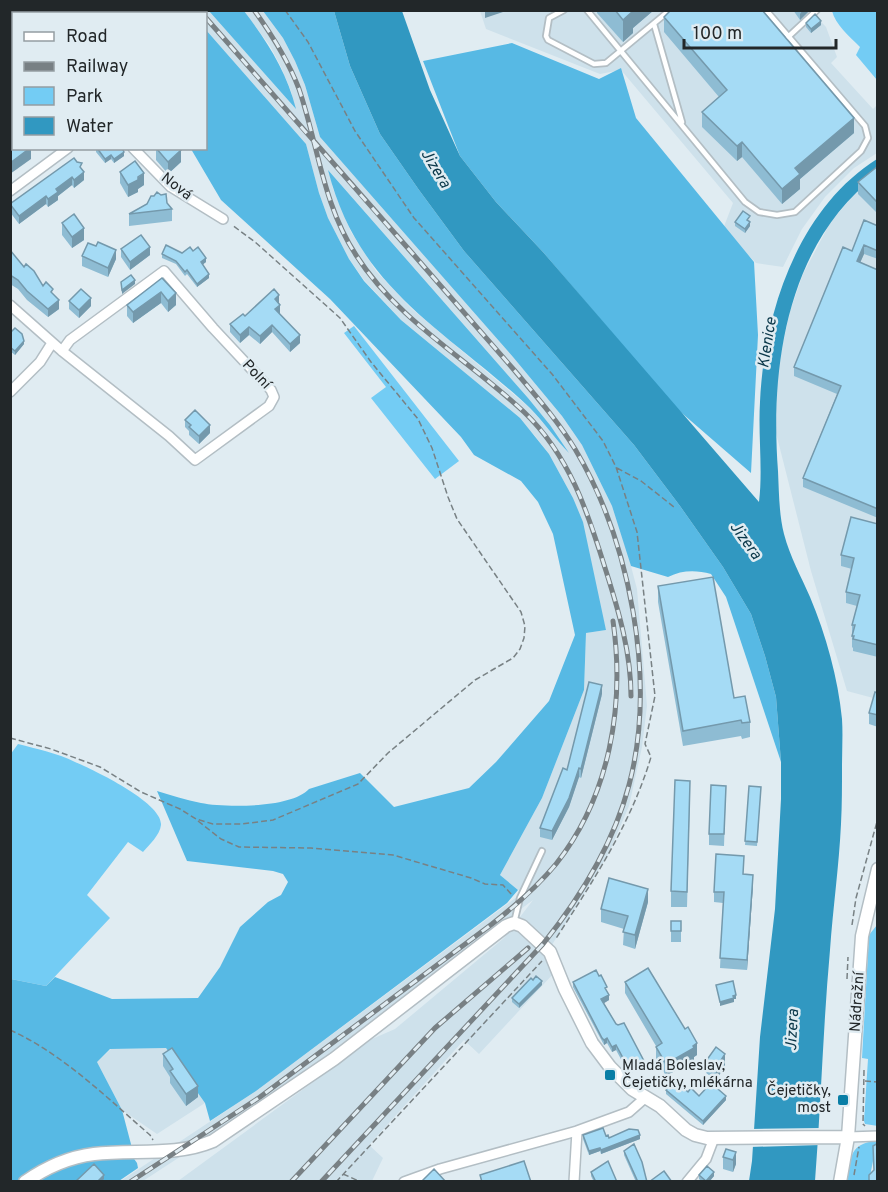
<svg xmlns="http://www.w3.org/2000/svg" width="888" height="1192" font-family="Overpass,sans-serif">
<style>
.built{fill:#cee1eb;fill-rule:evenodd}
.green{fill:#73ccf4}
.forest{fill:#57b9e4}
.water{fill:#3198c1}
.pier{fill:#e0ecf2}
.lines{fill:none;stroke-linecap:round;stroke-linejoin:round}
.service-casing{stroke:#b3bec4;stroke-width:8}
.minor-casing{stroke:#b3bec4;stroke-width:12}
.tertiary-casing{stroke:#b3bec4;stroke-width:15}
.path{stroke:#788184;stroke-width:1.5;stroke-dasharray:6 3;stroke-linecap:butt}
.service{stroke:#fff;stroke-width:4.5}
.minor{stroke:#fff;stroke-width:9}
.tertiary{stroke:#fff;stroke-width:12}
.rail-casing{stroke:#788084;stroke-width:5}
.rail{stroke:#e0ecf2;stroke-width:3;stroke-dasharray:9;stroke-linecap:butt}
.wall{fill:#8ebcd3}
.shaded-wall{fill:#7499ac}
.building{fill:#a5dbf5;stroke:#7499ac;stroke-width:1.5}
.poi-dot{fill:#097ea6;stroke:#e0ecf2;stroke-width:2}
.labels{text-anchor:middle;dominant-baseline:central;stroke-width:5;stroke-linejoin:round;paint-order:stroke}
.street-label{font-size:15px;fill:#222729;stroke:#e0ecf2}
.poi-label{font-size:15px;fill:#222729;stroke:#e0ecf2;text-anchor:start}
.water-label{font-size:16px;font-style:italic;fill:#0a3749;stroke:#e0ecf2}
</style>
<rect width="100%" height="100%" fill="#e0ecf2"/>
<path class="built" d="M189 11H209L295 108 291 91 281 67 270 46 244 11H263L283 38 295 61 305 85 320 137 513 357 562 416 582 445 612 506 627 551 637 589 647 706 642 747 629 806 608 855 545 956 554 973 479 1054 464 1040 369 1145 383 1158 372 1181H178L372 1039 395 1029 504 938 533 900 264 1102 143 1181 119 1182 256 1091 526 890H518L500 875 542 798 584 690 586 633 606 630 573 498 549 454 535 436 503 404 401 320 364 280 349 259 328 218 319 193 306 144 206 30V14L191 13ZM329 171 528 398 550 425 566 449 530 408 412 309 376 271 351 232 333 189Z
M480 11H811L826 27 837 57 831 63 873 109 877 105V153L854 168 825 197 802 229 783 267 756 263 723 229 733 203 621 70 600 74 486 29Z
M877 175V699L847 691 811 571 775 429 778 371 783 343 790 311 803 274 830 223 852 197Z
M166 1048 205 1103 157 1134 122 1110 97 1062 111 1049Z"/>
<path class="green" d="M832 11H877V80L856 55 860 47C850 37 835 24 832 11Z
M354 326 459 461 435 479 371 398 386 387 344 333Z
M18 744C37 749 57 753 75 762 94 770 163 803 161 825 160 835 149 845 143 852L128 842 87 895 110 918 46 986 11 979 10 755Z
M877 925 878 1126 865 1124 864 1121 868 1059 862 1058 869 935Z
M877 1141 869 1181 846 1182C851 1158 849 1143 877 1141Z"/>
<path class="forest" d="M189 11 191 13 109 14 107 11Z
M209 11H244C267 41 287 72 296 109Z
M263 11H334L350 66 380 134 419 190 464 251 634 445 680 506 723 567 751 614 765 656 776 697 781 762 726 597 711 574C696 570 682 570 668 577L631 566 612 506 582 445 562 416 513 357 320 137 305 85 295 61 283 38Z
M206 30 306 144 319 193 328 218 349 259 364 281 401 320 520 418 549 454 573 498 583 522 606 630 586 633 584 690 542 798 500 875 518 890 507 903 256 1091 210 1121 205 1103 166 1048 110 1049 97 1062 122 1110 132 1148 28 1174 17 1181 11 1182V979L46 986 55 977 112 999 198 998 220 967 240 927 268 902 281 895 288 882 283 874 273 871 187 861 157 791C171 795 186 800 201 803 226 808 292 808 309 789L360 773 394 807 469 788 496 762 549 701 575 635 553 534 538 502 521 481 474 455 461 437 330 299 221 200 191 149 206 148Z
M512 43 599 79 621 68 636 118 754 262 758 335 751 473 676 408 543 252 496 202 460 156 423 61Z
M328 170 528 398 550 425 569 453C555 439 544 422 530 408 516 394 500 382 485 369 411 309 353 267 328 170Z
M132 1156 137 1163 138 1168 119 1181 32 1182 80 1161Z"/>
<path class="water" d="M334 11H402L430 90 460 156 496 202 543 252 759 502C763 470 758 435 760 402 764 312 798 209 877 159V175C787 243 770 366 778 471 779 492 779 515 784 534 790 557 801 576 810 597 826 635 838 678 842 719 843 735 842 751 842 767 842 786 842 805 841 824 839 866 833 908 830 950 823 1027 821 1105 815 1181H749L752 1161 760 1037 775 909 781 799V762L776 697 765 656 751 614 723 567 680 506 634 445 464 251 419 190 380 134 350 66Z"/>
<path class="pier" d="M822 1128 821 1145 750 1147 751 1129Z"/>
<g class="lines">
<defs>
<path id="service" d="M564 10 549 18 546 36 548 40 594 64 606 63 670 10
M587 10 745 202 759 212 777 215 795 212 861 151 868 138 865 126 766 10
M654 24 682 122
M10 26 14 30
M788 37 817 10
M514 923 520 898 542 851"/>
<path id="minor" d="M10 59 14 58
M133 148 171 187 223 219
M10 191 68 148
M10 305 62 351 169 436 195 460 269 406 274 397 271 390 213 328 164 271 70 340 62 351
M10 392 40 362 52 343
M848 1137 878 1136
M404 1182 440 1169 577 1131 629 1112 646 1097
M574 1182 577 1131
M687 1182 706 1159 714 1138"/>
<path id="tertiary" d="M25 1182C45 1168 70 1157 94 1154 133 1149 175 1157 213 1141L334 1059 506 926 514 923 522 926 550 952 565 989 592 1043 610 1067 632 1089 660 1106 686 1130 695 1135 707 1138 848 1137
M840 1182 848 1137 862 936 878 869"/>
</defs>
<use href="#service" class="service-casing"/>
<use href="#minor" class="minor-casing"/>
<use href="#tertiary" class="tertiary-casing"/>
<path class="path" d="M285 10 308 42 355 131 414 218 552 374 603 441 616 467 637 532 655 696 645 744 651 757C631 824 593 881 555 940
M617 468 641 481 674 507
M10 738 51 749 100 767 141 792 180 809 196 819 213 824H242L273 820 358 784 388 753 475 680 513 658 520 649 524 638 525 626 521 612 457 519 448 497 432 448 418 419 371 362 340 318 255 242 232 225
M198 821 221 839 239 847 311 848 393 855 471 878 485 884 503 885 512 895
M852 925 856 898 878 818
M847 979 848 957
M10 1030C63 1054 106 1097 150 1135L153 1140
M864 1070 863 1124 865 1126
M865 1081 878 1082
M343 1174 361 1182
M854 1175 859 1147
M336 1182 542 961"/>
<use href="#service" class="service"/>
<use href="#minor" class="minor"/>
<use href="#tertiary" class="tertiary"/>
<defs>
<path id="rail" d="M254 10C272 35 288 60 299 89 318 145 323 205 356 255 398 321 469 360 524 412 570 456 588 513 606 571 619 612 631 653 631 696
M206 18C275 97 344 176 413 254 447 293 481 332 515 371 536 396 558 421 575 449 630 541 657 680 629 785 614 842 580 898 543 944L321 1182
M130 1182 260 1097 492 924C515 906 537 887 556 864 610 796 625 705 613 621
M291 1182 435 1028 528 948"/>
</defs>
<use href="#rail" class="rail-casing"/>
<use href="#rail" class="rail"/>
</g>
<path class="wall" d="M597 10H654L633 28V33L623 42 597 13Z
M793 10H809V11L800 20Z
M664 17 854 133 800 179V189L782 204 742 157 737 161 702 127V112L719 97 664 32Z
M806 23 821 25 811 33 806 27Z
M14 66 13 86 10 81V68Z
M96 148 124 156 114 163 111 159 105 163 96 152Z
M156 148 181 162 168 174 156 160Z
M878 166V212H876L858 194V182Z
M82 169 84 180 74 188 72 185 58 196V200L48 207 46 204 19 224 10 212V204Z
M120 172 144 185 138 189V192L128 197 120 183Z
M161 195 172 209V221L129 226V214Z
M750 220 749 221 750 226 745 233 735 226V222Z
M62 223 84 240 72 248 62 235Z
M878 226V259L864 254 860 262 878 270V518L803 487V478L837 394 794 376V367L852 251Z
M121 249 150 255 130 270 121 257Z
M10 250 24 267 53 295 59 309 48 317 27 300 18 289 10 284Z
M193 251 206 262 203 264 209 278 197 287 187 274 185 276 176 264 162 258V254Z
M82 256 116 259 108 277 82 266Z
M162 278 176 305 168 312 161 303 133 323 127 316V305Z
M69 301 91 306 79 318 69 309Z
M279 303V313L300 343 290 352 272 332 260 344 249 335 240 343 230 332V324L245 316Z
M10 333 24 344 15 355 10 351Z
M185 420 210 433 199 444 189 435V431L185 427Z
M878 524V657L853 651V648L852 647V625L857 606 846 603V592L852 569 841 566V555Z
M658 586 750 722V737L742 739 741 736 683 746 658 602Z
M878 693V727L869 724V713Z
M602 694 581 778 579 777 569 807 552 840 540 837V828Z
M726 786 724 846 709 845V834Z
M749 786 761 787 757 846 745 845Z
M690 796 687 907H671V891Z
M743 874 753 885 747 970 720 968 723 903 714 902V892Z
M648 902 635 949 623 945 624 929 601 922V909Z
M671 921H681V942H671Z
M573 982 607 992 609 1000 604 1003 616 1024 644 1066 629 1074 616 1050 612 1052 607 1043 604 1045 573 987Z
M625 982 697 1055 694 1057V1060L666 1076 656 1058V1046L625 993Z
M542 985 519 1008 512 1002V998Z
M163 1054 198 1097 186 1106 170 1083V1077L163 1066Z
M706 1061 725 1066 716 1080 706 1073Z
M666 1090 688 1092 699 1096 726 1100 703 1125 666 1094Z
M583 1135 606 1136 609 1138 640 1139 601 1154 600 1151 589 1155 583 1139Z
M726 1149 736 1164 733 1172 723 1169V1157Z
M624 1151 647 1182H636L624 1155Z
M591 1172 617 1182H594L591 1176Z
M699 1175 714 1176 709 1182H702L699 1179Z"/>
<path class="shaded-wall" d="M485 10H503V12L485 18Z
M631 10H654L633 28V33L623 42V20Z
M803 10 809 11 800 20V14Z
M821 21V25L811 33V29Z
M854 118V133L800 179V189L782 204V189L795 168Z
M742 142V157L737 161V146Z
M27 148H31V159L10 174V163Z
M181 150V162L168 174V162Z
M124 152V156L114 163V159Z
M111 155V159L105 163V159Z
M84 172V180L74 188V180Z
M144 173V185L138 189V192L128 197V185Z
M72 177V185L58 196V200L48 207V199L56 189Z
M46 196V204L19 224V216Z
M878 200V212H876V201Z
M750 222V226L745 233V229Z
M84 228V240L72 248V237Z
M864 245V254L857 270V261Z
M150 247V255L130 270V262Z
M116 250V259L108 277V268Z
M206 258V262L201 266V262Z
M209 274V278L197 287V284Z
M135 280V284L122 294V290Z
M161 292V303L133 323V312Z
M176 293V305L168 312V301Z
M279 295V303L275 307V299Z
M91 298V306L79 318V310Z
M59 300V309L48 317V309Z
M280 305V313L275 317V309Z
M272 325V332L260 344V336Z
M249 327V335L240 343V335Z
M300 335V343L290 352V344Z
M24 341V344L15 355V351Z
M210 425V433L199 444V436Z
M602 685V694L581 778V769Z
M579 768V777L569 807 552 840V831Z
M753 875V885L747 970V960Z
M648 889V902L635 949V935Z
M542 981V985L519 1008V1004Z
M609 995V1000L601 1005V999Z
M736 995V999H734V1002L720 1006V1002Z
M607 1038V1043L604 1045V1040Z
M697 1043V1055L694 1057V1060L666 1076V1064Z
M616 1045V1050L612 1052V1047Z
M725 1054V1066L716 1080V1068Z
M644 1061V1066L629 1074V1069Z
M198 1086V1097L186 1106V1094Z
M726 1096V1100L703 1125V1121Z
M640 1135V1139L601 1154V1150Z
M600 1148V1151L589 1155V1151Z
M736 1152V1164L733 1172V1160Z
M714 1172V1176L709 1182H706Z
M104 1175V1179L101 1182H97Z"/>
<path class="building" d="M26 10H35L38 14H22Z
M615 10H633V11L623 20Z
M671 10H762L854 118 795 168 800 174 782 189 742 142 737 146 702 112 727 90 664 17Z
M815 14 821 21 811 29 806 23Z
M14 66V80H13L10 74V68Z
M14 134V148H30L10 163V137Z
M97 148H122L124 152 114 159 111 155 105 159Z
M156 148H180L181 150 168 162Z
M74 158 77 162 82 163 80 167 84 172 74 180 72 177 56 189 58 192 48 199 46 196 19 216 10 204Z
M135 161 144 173 138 177V180L128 185 120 172Z
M878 166V200L876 201 858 182Z
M157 192 161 195 166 194 167 203 172 209 129 214 147 204 151 196H154Z
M743 211 750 216 747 220 750 222 745 229 735 222Z
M74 214 84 228 72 237 62 223Z
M864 220 878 226V251L864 245 857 261 878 270V509L803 478 841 386 794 367 843 247 852 251Z
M141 235 150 247 130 262 121 249Z
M98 242 116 250 108 268 82 256 88 243 96 246Z
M166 245 182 253 190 247 193 251 198 247 206 258 201 262 209 274 197 284 187 270 185 272 176 261 162 254Z
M10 250 24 267 26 264 34 271 43 286 46 282 53 289 51 292 59 300 48 309 27 291 18 280 10 275Z
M131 275 135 280 122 290 121 282Z
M162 278 176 293 168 301 161 292 133 312 127 305Z
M81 289 91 298 79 310 69 301Z
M274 289 279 295 275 299 280 305 275 309 300 335 290 344 272 325 260 336 249 327 240 335 230 324 243 314 245 316Z
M15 328 22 334 24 341 15 351 10 347V333Z
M195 410 210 425 199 436 189 427 191 425 185 420Z
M851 517 878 524V645L853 639 854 636H852L855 625H852L860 595 846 592 854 558 841 555Z
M713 577 734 698 745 696 750 722 742 723 741 720 683 731 658 586Z
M589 682 602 685 581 769 579 768 569 798 552 831 540 828 563 768 567 770Z
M875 692 878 693V715L869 713Z
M675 780 690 781 687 892 671 891Z
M711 785 726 786 724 834H709Z
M749 786 761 787 757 842 745 841Z
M716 854 744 856 743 874 753 875 747 960 720 958 724 892H714Z
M609 878 648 889 635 935 623 932 628 916 601 909Z
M671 921H681V931H671Z
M648 968 685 1029 688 1027 697 1043 693 1046 694 1048 666 1064 656 1047 662 1043 625 982Z
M596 970 599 976 601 975 607 987 605 988 609 995 601 999 616 1024 618 1025 624 1023 644 1061 629 1069 616 1045 612 1047 607 1038 604 1040 602 1038 573 982Z
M536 976 542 981 519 1004 512 998 531 978 533 980Z
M733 981 736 995 733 996 734 998 720 1002 716 985Z
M716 1047 725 1054 716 1068 706 1061Z
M172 1048 198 1086 186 1094 170 1071 173 1069 163 1054Z
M672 1081 677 1082 688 1092 691 1088 699 1096 711 1083 726 1096 703 1121 666 1090Z
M603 1128 606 1136 608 1135 609 1138 629 1129 638 1130 640 1135 601 1150 600 1148 589 1151 583 1135Z
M878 1143V1182H871L869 1180V1175L874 1170 873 1146Z
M634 1144 642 1162 647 1182H638L624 1151Z
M726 1149 736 1152 733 1160 723 1157Z
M524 1161 531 1182H482L480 1175Z
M608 1161 617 1182H596L591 1172Z
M94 1164 104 1175 97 1182H75Z
M707 1166 714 1172 706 1181 699 1175Z
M434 1169 446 1182H421Z
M664 1171 672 1182H649Z"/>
<g class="poi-dot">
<rect x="604" y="1069" width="12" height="12" rx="3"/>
<rect x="837" y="1094" width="12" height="12" rx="3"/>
</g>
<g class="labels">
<g class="street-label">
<text transform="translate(176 187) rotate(38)">Nová</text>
<text transform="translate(256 375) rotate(47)">Polní</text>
<text transform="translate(858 1002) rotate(-86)">Nádražní</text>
</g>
<g class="poi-label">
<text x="622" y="1066">Mladá Boleslav,<tspan x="622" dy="17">Čejetičky, mlékárna</tspan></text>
<text x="831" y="1091" text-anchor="end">Čejetičky,<tspan x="831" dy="17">most</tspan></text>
</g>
<g class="water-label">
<text transform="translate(435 169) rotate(59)">Jizera</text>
<text transform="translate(768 343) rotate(-81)">Klenice</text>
<text transform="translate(745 541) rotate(54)">Jizera</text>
<text transform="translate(793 1030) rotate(-87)">Jizera</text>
</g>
</g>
<rect width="888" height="1192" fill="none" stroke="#222729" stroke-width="24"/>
<rect x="12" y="12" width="195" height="138" fill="#e0ecf2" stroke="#949da2" stroke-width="1.5"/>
<rect x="24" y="32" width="30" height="9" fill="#ffffff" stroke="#949da2" stroke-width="1.5"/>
<text x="66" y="42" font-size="18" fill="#222729">Road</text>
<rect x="24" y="62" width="30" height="9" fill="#788084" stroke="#949da2" stroke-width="1.5"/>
<text x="66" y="72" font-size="18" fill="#222729">Railway</text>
<rect x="24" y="87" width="30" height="18" fill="#73ccf4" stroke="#949da2" stroke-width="1.5"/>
<text x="66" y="102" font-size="18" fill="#222729">Park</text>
<rect x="24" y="117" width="30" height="18" fill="#3198c1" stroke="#949da2" stroke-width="1.5"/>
<text x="66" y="132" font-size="18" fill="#222729">Water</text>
<path d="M684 39v9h152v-9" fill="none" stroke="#222729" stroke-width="3"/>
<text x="693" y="39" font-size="18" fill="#222729" stroke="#e0ecf2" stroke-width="4.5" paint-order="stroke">100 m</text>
</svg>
